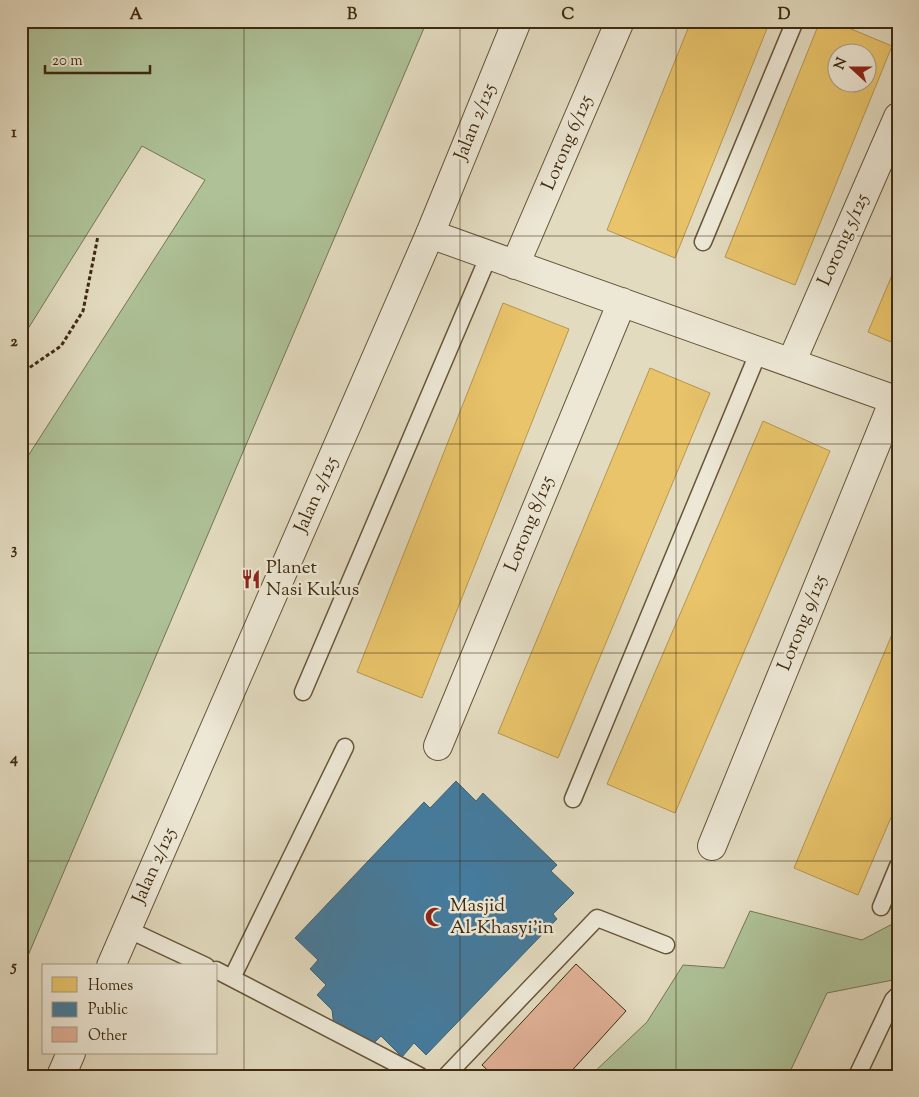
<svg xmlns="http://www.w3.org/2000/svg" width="919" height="1097" font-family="'Sorts Mill Goudy',serif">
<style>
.green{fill:#aec197;stroke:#767653}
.homes{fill:#e9c46a;stroke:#b6964f;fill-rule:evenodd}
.public{fill:#457b9d;stroke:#436372}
.building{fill:#e1b097;stroke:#3f2a0f}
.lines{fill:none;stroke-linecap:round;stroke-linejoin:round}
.service-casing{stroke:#68563b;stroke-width:19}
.minor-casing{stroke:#68563b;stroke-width:30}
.tertiary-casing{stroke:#68563b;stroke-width:30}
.path{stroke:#3f2a0f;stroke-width:3;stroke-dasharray:4 2.5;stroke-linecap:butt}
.service{stroke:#ede8d6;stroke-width:16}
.minor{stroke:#ede8d6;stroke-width:28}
.tertiary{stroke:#ede8d6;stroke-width:28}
.grid{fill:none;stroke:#3f2a0f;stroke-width:1;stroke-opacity:0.55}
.labels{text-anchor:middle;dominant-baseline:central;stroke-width:5;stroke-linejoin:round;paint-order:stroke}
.street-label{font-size:19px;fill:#3f2a0f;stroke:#ede8d6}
.poi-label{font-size:19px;fill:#3f2a0f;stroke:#ede8d6;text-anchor:start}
.neatline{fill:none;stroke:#3f2a0f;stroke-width:2}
.grid-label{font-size:16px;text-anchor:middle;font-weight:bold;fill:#3f2a0f}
</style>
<rect width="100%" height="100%" fill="#e3dbc0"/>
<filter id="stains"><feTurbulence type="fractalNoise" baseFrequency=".004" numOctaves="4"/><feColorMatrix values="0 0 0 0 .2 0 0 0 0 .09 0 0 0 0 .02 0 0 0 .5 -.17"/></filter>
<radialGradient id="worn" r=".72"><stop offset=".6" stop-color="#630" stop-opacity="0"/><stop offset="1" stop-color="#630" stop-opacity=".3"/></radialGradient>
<path class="green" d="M21 21H427L21 972V467L205 180 142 146 21 340Z
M750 911 862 940 898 921V977L893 980 827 993 788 1076H590L647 1022 683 965 724 968Z"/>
<path class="homes" d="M691 21H770L675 258 607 230Z
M820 21H832L892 46 795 285 725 257ZM836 52H866V82H836Z
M898 261V345L868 332Z
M503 303 569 329 422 698 357 672Z
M650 368 710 393 558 758 498 733Z
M763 421 830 451 675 813 607 784Z
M898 620V801L858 895 794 868Z"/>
<path class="public" d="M456 781 476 801 483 793 557 865 551 871 574 893 553 914 557 919 426 1055 414 1043 402 1057 381 1036 370 1047 354 1032 334 1027 332 1010 317 995 326 985 310 969 318 960 295 938 424 802 430 808Z"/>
<path class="building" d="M576 964 626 1011 567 1076H494L482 1065Z"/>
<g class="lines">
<defs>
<path id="service" d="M703 242 795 21
M303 692 489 255
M573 799 759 351
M881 907 898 866
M127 929 206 966
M216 970 420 1076
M232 978 345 747
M446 1076 597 918 666 945
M857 1076 893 1000 898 995"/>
<path id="minor" d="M430 234 898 401
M515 265 620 21
M791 363 898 117
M438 746 622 302
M712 846 894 400"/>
<path id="tertiary" d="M111 966 430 234 517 21
M61 1076 71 1053"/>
</defs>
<use href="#service" class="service-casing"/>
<use href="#minor" class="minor-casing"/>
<use href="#tertiary" class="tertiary-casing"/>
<path class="path" d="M21 384 26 370 61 346 83 311 98 236"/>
<use href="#service" class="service"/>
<use href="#minor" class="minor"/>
<use href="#tertiary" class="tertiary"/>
</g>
<path class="grid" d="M244 21V1076M460 21V1076M676 21V1076M21 236H898M21 444H898M21 653H898M21 861H898"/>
<defs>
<symbol id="restaurant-bare" viewBox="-9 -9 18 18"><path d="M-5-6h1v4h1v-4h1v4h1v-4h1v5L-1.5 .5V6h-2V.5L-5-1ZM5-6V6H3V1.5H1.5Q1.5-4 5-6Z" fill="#8f2418" stroke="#ede8d6" stroke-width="2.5" paint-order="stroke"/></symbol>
<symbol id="mosque-bare" viewBox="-9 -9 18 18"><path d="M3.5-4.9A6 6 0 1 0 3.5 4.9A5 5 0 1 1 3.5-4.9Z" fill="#8f2418" stroke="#ede8d6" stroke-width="2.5" paint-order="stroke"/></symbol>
</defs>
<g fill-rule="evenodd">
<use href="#restaurant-bare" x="237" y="565" width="28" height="28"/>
<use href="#mosque-bare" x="421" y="903" width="28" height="28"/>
</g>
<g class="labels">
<g class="street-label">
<text transform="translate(476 122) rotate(-68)">Jalan 2/125</text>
<text transform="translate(568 143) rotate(-67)">Lorong 6/125</text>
<text transform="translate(844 240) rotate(-66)">Lorong 5/125</text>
<text transform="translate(317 495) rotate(-66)">Jalan 2/125</text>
<text transform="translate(530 524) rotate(-68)">Lorong 8/125</text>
<text transform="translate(803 623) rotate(-68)">Lorong 9/125</text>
<text transform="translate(155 866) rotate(-66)">Jalan 2/125</text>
</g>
<g class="poi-label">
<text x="266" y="568">Planet<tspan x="266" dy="22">Nasi Kukus</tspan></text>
<text x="450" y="906">Masjid<tspan x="450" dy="22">Al-Khasyi'in</tspan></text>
</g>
</g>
<rect width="919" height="1097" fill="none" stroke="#e3dbc0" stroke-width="55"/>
<rect x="42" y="964" width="175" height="90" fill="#ede8d6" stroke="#a79c86"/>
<rect x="52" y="977" width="25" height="15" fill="#e9c46a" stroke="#a79c86"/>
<text x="88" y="990" font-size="15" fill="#3f2a0f">Homes</text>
<rect x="52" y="1002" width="25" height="15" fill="#457b9d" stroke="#a79c86"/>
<text x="88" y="1014" font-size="15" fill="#3f2a0f">Public</text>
<rect x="52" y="1027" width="25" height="15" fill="#e1b097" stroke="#a79c86"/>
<text x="88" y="1040" font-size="15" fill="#3f2a0f">Other</text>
<g transform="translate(852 68) rotate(291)"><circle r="24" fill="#ede8d6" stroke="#a79c86"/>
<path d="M0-4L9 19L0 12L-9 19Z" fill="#8f2418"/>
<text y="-8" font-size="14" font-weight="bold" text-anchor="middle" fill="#3f2a0f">N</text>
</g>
<path d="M45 65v8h105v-8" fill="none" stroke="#3f2a0f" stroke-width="2.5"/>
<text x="52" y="65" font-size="15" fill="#3f2a0f" stroke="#ede8d6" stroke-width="4" paint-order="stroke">20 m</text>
<rect x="28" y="28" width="864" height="1042" class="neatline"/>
<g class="grid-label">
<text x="136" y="19">A</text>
<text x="352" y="19">B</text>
<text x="568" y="19">C</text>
<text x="784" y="19">D</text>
<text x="14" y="137">1</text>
<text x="14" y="346">2</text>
<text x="14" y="554">3</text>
<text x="14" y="763">4</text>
<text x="14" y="971">5</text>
</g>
<rect width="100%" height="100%" filter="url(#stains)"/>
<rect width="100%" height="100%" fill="url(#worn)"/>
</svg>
